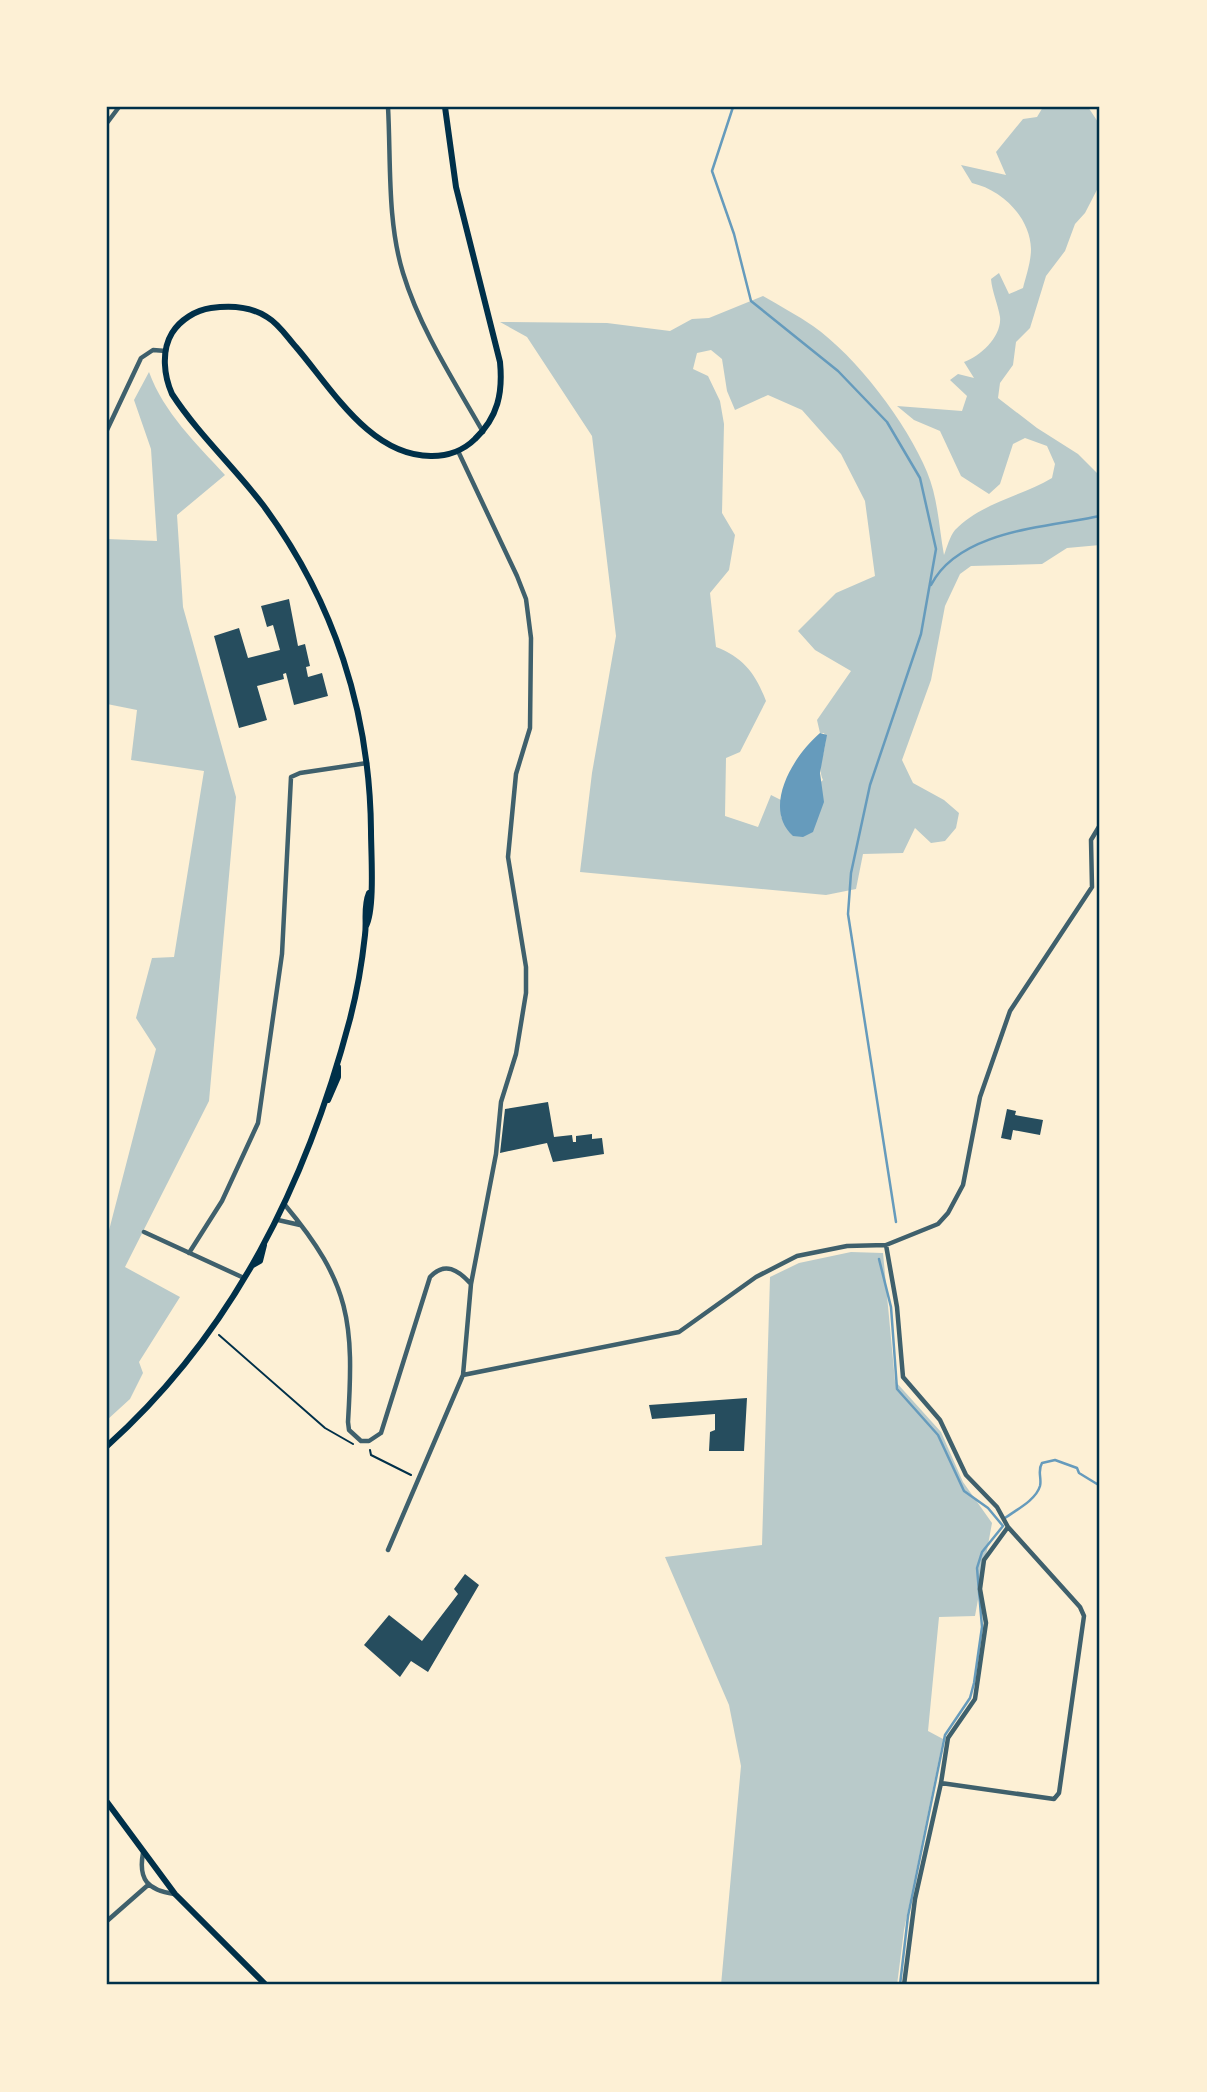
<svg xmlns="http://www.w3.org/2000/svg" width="1207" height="2092" font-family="'DejaVu Sans',sans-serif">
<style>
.green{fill:#b9caca;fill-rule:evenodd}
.water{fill:#669bbc}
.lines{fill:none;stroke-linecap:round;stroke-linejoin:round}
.stream{stroke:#669bbc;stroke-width:2.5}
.building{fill:#264d5e}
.path{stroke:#003049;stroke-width:2}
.minor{stroke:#3f606c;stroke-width:4.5}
.secondary{stroke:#003049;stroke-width:6}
.neatline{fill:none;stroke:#003049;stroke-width:2.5}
</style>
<rect width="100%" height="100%" fill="#fdf0d5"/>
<path class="green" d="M1043 107H1088L1100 125V184L1085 213 1075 224 1065 251 1046 276 1030 328 1016 342 1013 365 1000 383 998 398 1037 428 1078 454 1100 476V545L1067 548 1042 564 971 566 960 574 945 606 931 680 902 760 913 783 944 800 959 813 956 828 945 841 931 843 915 828 903 853 863 854 856 889 826 895 580 872 592 773 616 636 592 436 527 337 500 322 607 323 670 331 692 319 709 318 763 296C780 306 797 315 813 326 856 356 907 423 927 472 938 498 939 528 944 555 947 547 950 536 955 530 981 503 1022 496 1052 478L1055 464 1047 446 1025 438 1013 444 1000 484 989 494 961 476 940 431 914 420 897 406 962 411 967 396 950 380 958 374 974 378 964 362C981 356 1002 336 1000 317 998 304 992 292 991 279L999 273 1009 294 1023 288C1026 276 1031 262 1031 249 1030 217 1002 190 972 183L961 165 1006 175 996 152 1023 119 1037 117ZM711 350 722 359 727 391 735 410 768 395 802 410 841 454 865 501 875 576 836 593 798 631 815 650 851 671 817 720 820 733H824C830 747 815 764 823 780L781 818V800L771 795 758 827 725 816 726 758 740 752 766 701C756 674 743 657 716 647L710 593 729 570 735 535 722 513 724 424 720 401 708 376 693 369 697 353Z
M149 372C164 413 196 443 225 475L177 515 183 607 236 797 209 1101 125 1267 180 1297 139 1362 143 1373 130 1399 107 1420V1238L156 1049 136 1018 152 958 174 957 204 771 131 760 137 710 107 704V539L157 541 151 449 134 400Z
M851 1252 883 1253 895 1381 941 1432 963 1482 992 1523 975 1616 939 1617 928 1731 943 1739 904 1930 897 1985H721L741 1766 729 1705 665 1557 762 1545 770 1277 799 1263Z"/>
<path class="water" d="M820 733 827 735 820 773 824 802 813 832 803 837 793 836C761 807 795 754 820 733Z"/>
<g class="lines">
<path class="stream" d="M733 107 712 171 734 234 751 301 838 371 887 422 920 478 936 549 921 634 870 785 851 873 848 914 896 1222
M931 585C959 530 1048 527 1100 516
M879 1259 891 1307 897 1389 938 1435 964 1491 988 1508 1003 1526 982 1552 977 1568 982 1627 974 1683 970 1698 945 1735 908 1916 900 1985
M1005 1518C1016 1510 1036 1500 1040 1486 1042 1478 1037 1471 1042 1463L1055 1460 1077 1468 1079 1473 1097 1484 1100 1481"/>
</g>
<path class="building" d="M289 599 298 646 305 644 310 666 306 667 308 677 322 673 328 696 294 705 286 673 283 674 284 679 257 686 267 720 239 728 214 636 239 628 248 658 280 650 273 625 267 627 261 606Z
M548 1102 554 1137 572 1135 573 1142H576V1136L592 1134V1139L602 1138 604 1154 553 1162 547 1143 500 1153 505 1109Z
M1007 1109 1016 1111 1015 1115 1043 1120 1040 1135 1013 1130 1011 1140 1001 1138Z
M747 1398 744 1451H709L710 1432 715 1430V1414L652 1419 649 1405Z
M465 1574 479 1585 428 1672 411 1661 400 1677 364 1645 389 1615 422 1641 458 1594 454 1589Z"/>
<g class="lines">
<path class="path" d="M219 1335 325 1428 353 1444
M370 1450 371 1455 411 1475"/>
<path class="minor" d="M388 107C391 161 387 221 403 273 420 329 454 381 483 432
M107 123 119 107
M107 430 141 358 153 350 166 351
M285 1205C351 1284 354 1322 348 1422L349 1430 361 1441H369L381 1433 430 1277C445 1261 458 1270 470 1283
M278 1220 300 1225
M144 1232 244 1278
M886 1245 897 1307 903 1377 940 1420 966 1475 997 1507 1008 1527 984 1560 980 1589 986 1623 975 1699 948 1738 941 1783 915 1899 904 1985
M189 1253 222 1201 258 1123 282 954 291 777 300 773 367 763
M463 1375 679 1332 756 1277 797 1256 847 1246 886 1245 938 1224 948 1213 963 1185 980 1097 1010 1011 1092 887 1091 840 1100 825
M388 1550 463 1375 471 1284 496 1154 501 1102 516 1054 526 993V967L508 857 516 774 530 728 531 638 526 599 517 576 458 451
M941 1783 1054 1799 1059 1793 1084 1616 1080 1607 1008 1527
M143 1853C138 1880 148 1890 174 1894
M107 1921 148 1885"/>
<path class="secondary" d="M366 926C375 909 371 853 371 831 370 712 334 601 263 505 234 467 198 434 172 394 164 376 161 351 172 333 180 320 196 310 211 308 231 305 250 306 267 317 279 324 287 337 296 347 332 389 371 457 432 456 448 456 464 450 475 439 498 417 503 393 500 362L456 187 445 107
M328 1100 338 1077V1067
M253 1265 260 1261 264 1245
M107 1446C234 1332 307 1182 350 1019 357 992 362 963 365 935 367 921 363 907 369 893
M107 1802 175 1894 266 1985"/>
</g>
<rect width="1207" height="2092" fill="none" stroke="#fdf0d5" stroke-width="217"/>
<rect x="108" y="108" width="990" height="1875" class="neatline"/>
</svg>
